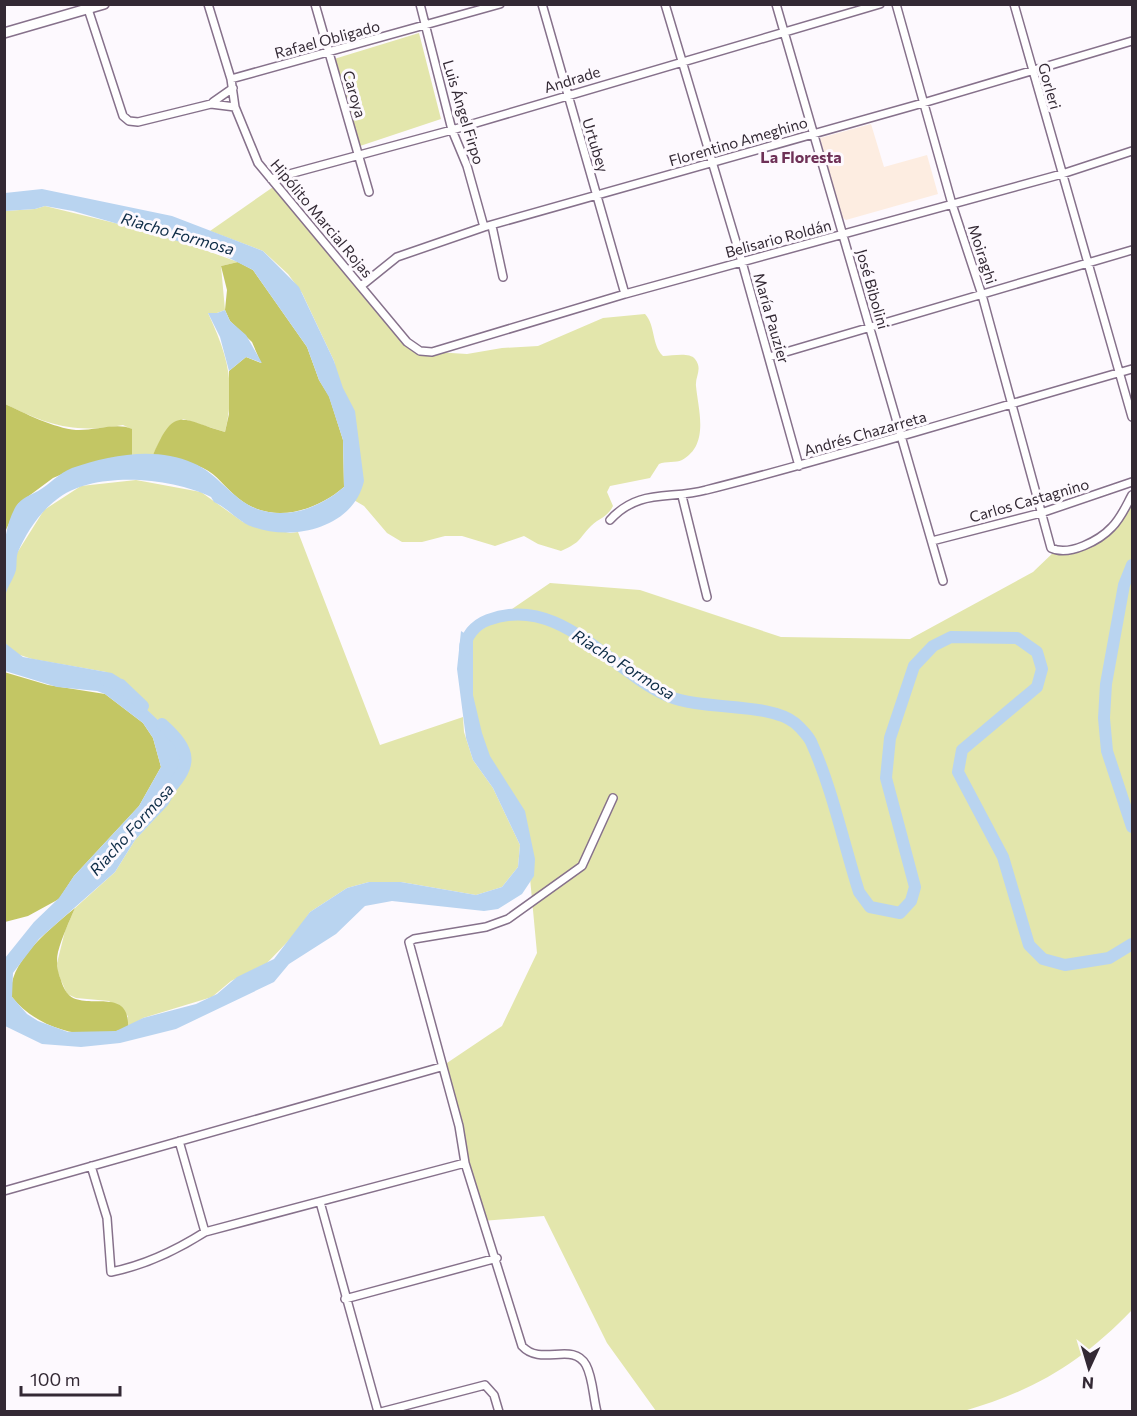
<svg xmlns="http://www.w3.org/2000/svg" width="1137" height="1416" font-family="Commissioner,sans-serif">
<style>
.education{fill:#fdede1}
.green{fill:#e3e6ac}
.forest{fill:#c3c664}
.water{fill:#b9d4f0}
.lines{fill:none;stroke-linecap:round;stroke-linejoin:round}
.river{stroke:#b9d4f0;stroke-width:12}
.minor-casing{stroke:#86718b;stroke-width:10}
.secondary-casing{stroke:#86718b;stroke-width:12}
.minor{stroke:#fff;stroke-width:7}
.secondary{stroke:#fff;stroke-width:9}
.labels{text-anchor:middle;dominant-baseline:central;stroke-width:6;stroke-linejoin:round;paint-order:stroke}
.street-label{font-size:15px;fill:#332934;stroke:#fdf9fe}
.neighbourhood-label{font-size:16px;font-weight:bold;fill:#6e3157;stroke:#fdf9fe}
.water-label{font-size:16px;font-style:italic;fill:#0d2b46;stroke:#fdf9fe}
</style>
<rect width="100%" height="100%" fill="#fdf9fe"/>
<path class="education" d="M871 124 884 167 927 155 938 194 846 220 842 217 820 138Z"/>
<path class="green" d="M419 33 441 119 357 147 334 59Z
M276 185 407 341 420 351 467 354 502 348 538 346 603 318 645 314C656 326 651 344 663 356 673 356 689 352 695 359 703 369 695 376 696 386 698 409 710 445 682 460 676 463 666 461 659 464L650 478 610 486 607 492 613 506C608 517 599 518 591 526 577 540 583 541 561 551L538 544 524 536 495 546 462 536H445L422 542H402L387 533 364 506 347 496 356 473 334 361 302 293 288 274 263 251 210 231Z
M45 206 160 234 238 262 221 266 225 310 217 313H208C228 356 236 385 225 432L183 419 161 438 153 455H132L131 429 123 425C74 434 48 425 5 404V211L35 209Z
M136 480 201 492 243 522 290 533 298 532 380 745 463 717 464 732 473 760 493 788 520 845 518 867 502 887 476 895 401 882H369L347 888 310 912 296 933 267 963 231 981 212 997 143 1018 128 1027V1016L109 1001 76 998 67 994 58 973 57 963 65 931 75 908 115 872 135 840 160 813 173 796V785L187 759 180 741 106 672 32 659 14 653 5 643V594L17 553 44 510 81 486Z
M1132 499V1310C1082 1362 1034 1391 964 1411H656L607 1343 544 1216 482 1221 441 1067 502 1026 537 953 527 846 478 744 465 641 550 583 640 590 781 637 910 639 1033 572 1056 550 1080 547 1102 535Z"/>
<path class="forest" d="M238 262 253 270 307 347 319 380 329 396 343 440 344 487C315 512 271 525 238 498 226 489 217 474 203 468 188 461 169 459 153 455 175 404 181 420 225 432L229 414V371L246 357 261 363 252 342 230 321 225 310 227 290 221 266Z
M5 404C24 413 54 428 76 430 94 431 117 422 132 429V455L81 466 53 478 18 504 5 532Z
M4 672 48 685 105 694 143 723 153 738 161 767 139 806 74 876 59 899 28 916 5 922Z
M75 908C69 922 62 937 58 952 56 961 57 971 61 980 62 984 64 989 67 993 83 1013 130 984 128 1027 89 1044 37 1029 12 997 5 964 52 927 75 908Z"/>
<path class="water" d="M42 189 172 216 263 251 299 287 334 361 343 388 355 411 364 481C354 527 294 542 253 527 238 522 228 508 214 502L211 497C171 477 92 470 56 500 40 512 26 533 18 552 16 557 17 564 16 570 13 581 5 589 5 600 4 568 0 534 16 506 22 498 30 495 38 491 50 484 59 473 72 468 109 455 156 446 193 463 220 474 235 505 264 511 293 518 322 506 344 487L343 440 329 397 319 380 307 347 253 270 219 253 73 211 45 206 35 209 5 211V193Z
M225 310 230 321 246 335 262 363 246 357 229 371 220 337 208 313H217Z
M461 631 473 639V695L482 733 490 756 525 811 535 859 534 876 522 894 498 909 484 911 392 901 365 906 336 934 289 964 274 982 176 1029 120 1043 81 1047 42 1044 5 1026V958L34 922 59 898 74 876 139 806 161 767 153 738 143 723 105 694 97 691 57 687 5 671V643L23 657 112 673 120 678 121 685 180 741 182 770 173 785V796L168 805 135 840 115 872 39 939 13 973 12 997 27 1014 38 1021 68 1032 116 1031 143 1018 196 1004 217 994 237 977 274 959 310 912 347 888 369 882H401L476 895 502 887 518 867 520 845 493 788 473 760 466 738 457 669Z"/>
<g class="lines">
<path class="river" d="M1132 565 1124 585 1106 684 1104 718 1107 751 1132 827
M465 650C465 636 475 625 488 620 560 593 609 670 668 696 703 711 770 702 795 723 801 728 810 738 812 744 832 788 844 845 859 892L870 907 900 913 911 901 915 887 886 778 890 738 914 666 933 646 951 637 1017 638 1037 652 1042 669 1037 687 962 750 958 772 1003 857 1029 945 1043 959 1065 965 1109 958 1132 944
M106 680 121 685 143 706
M162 724C193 752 193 765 164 795"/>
<defs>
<path id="minor" d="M208 4 231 79 235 107 258 163 407 342 420 351 432 352 625 294 1062 174 1132 151
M315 4 369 192
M420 4 452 130 467 166 484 227
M542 4 625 294
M665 4 742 262 799 466
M776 4 943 581
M896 4 952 204 982 295 1051 548C1069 557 1100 540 1112 527 1121 518 1126 506 1132 495
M1014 4 1132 417
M88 9 123 116 129 121 138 122 211 104 235 107
M231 79 500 4
M213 102 233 88
M271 179 452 130 880 4
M492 226 503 277
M361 286 397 257 484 227 923 103 1132 41
M769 357 1132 250
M682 496 707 597
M610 520C639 488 670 500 706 490 849 454 990 409 1132 369
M932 541 1041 513 1132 482
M179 1141 205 1232
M91 1166 107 1218 111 1272C146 1265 175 1251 205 1232L465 1163
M4 1191 441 1067
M320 1202 378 1412
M345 1299 497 1258
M381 1412 485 1385 494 1395 499 1412
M597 1412C593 1397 593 1378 586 1365 573 1341 541 1367 522 1346L465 1163 459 1126 409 942 414 939 486 927 508 919 582 866 613 798"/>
<path id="secondary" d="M4 33 104 4"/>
</defs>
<use href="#minor" class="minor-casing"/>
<use href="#secondary" class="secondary-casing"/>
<use href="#minor" class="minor"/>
<use href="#secondary" class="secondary"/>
</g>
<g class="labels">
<g class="street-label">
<text transform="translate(327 39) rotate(-15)">Rafael Obligado</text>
<text transform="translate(572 79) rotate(-17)">Andrade</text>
<text transform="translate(1050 86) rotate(74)">Gorleri</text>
<text transform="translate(355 94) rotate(74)">Caroya</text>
<text transform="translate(464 112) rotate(73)">Luis Ángel Firpo</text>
<text transform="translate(738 141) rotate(-16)">Florentino Ameghino</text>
<text transform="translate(596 145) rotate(73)">Urtubey</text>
<text transform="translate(322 218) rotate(50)">Hipólito Marcial Rojas</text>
<text transform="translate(778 238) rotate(-15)">Belisario Roldán</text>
<text transform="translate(983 254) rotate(72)">Moiraghi</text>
<text transform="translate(873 289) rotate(74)">José Bibolini</text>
<text transform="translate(772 318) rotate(74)">María Pauzier</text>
<text transform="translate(865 433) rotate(-16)">Andrés Chazarreta</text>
<text transform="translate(1029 500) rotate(-16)">Carlos Castagnino</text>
</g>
<g class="neighbourhood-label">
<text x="801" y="156">La Floresta</text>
</g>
<g class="water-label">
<text transform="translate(178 233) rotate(16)">Riacho Formosa</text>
<text transform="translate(624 664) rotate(32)">Riacho Formosa</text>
<text transform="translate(131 829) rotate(-48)">Riacho Formosa</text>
</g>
</g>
<rect width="1137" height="1416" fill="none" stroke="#332934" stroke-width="12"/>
<g transform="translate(1089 1368) rotate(184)" stroke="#fdf9fe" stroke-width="4.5" paint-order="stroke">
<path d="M0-4.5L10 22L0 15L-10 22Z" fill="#332934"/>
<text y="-9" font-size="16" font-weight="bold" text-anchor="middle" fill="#332934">N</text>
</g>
<path d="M21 1386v9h99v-9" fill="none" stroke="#332934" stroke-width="3"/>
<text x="30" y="1386" font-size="18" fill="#332934" stroke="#fdf9fe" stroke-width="4.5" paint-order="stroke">100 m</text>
</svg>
